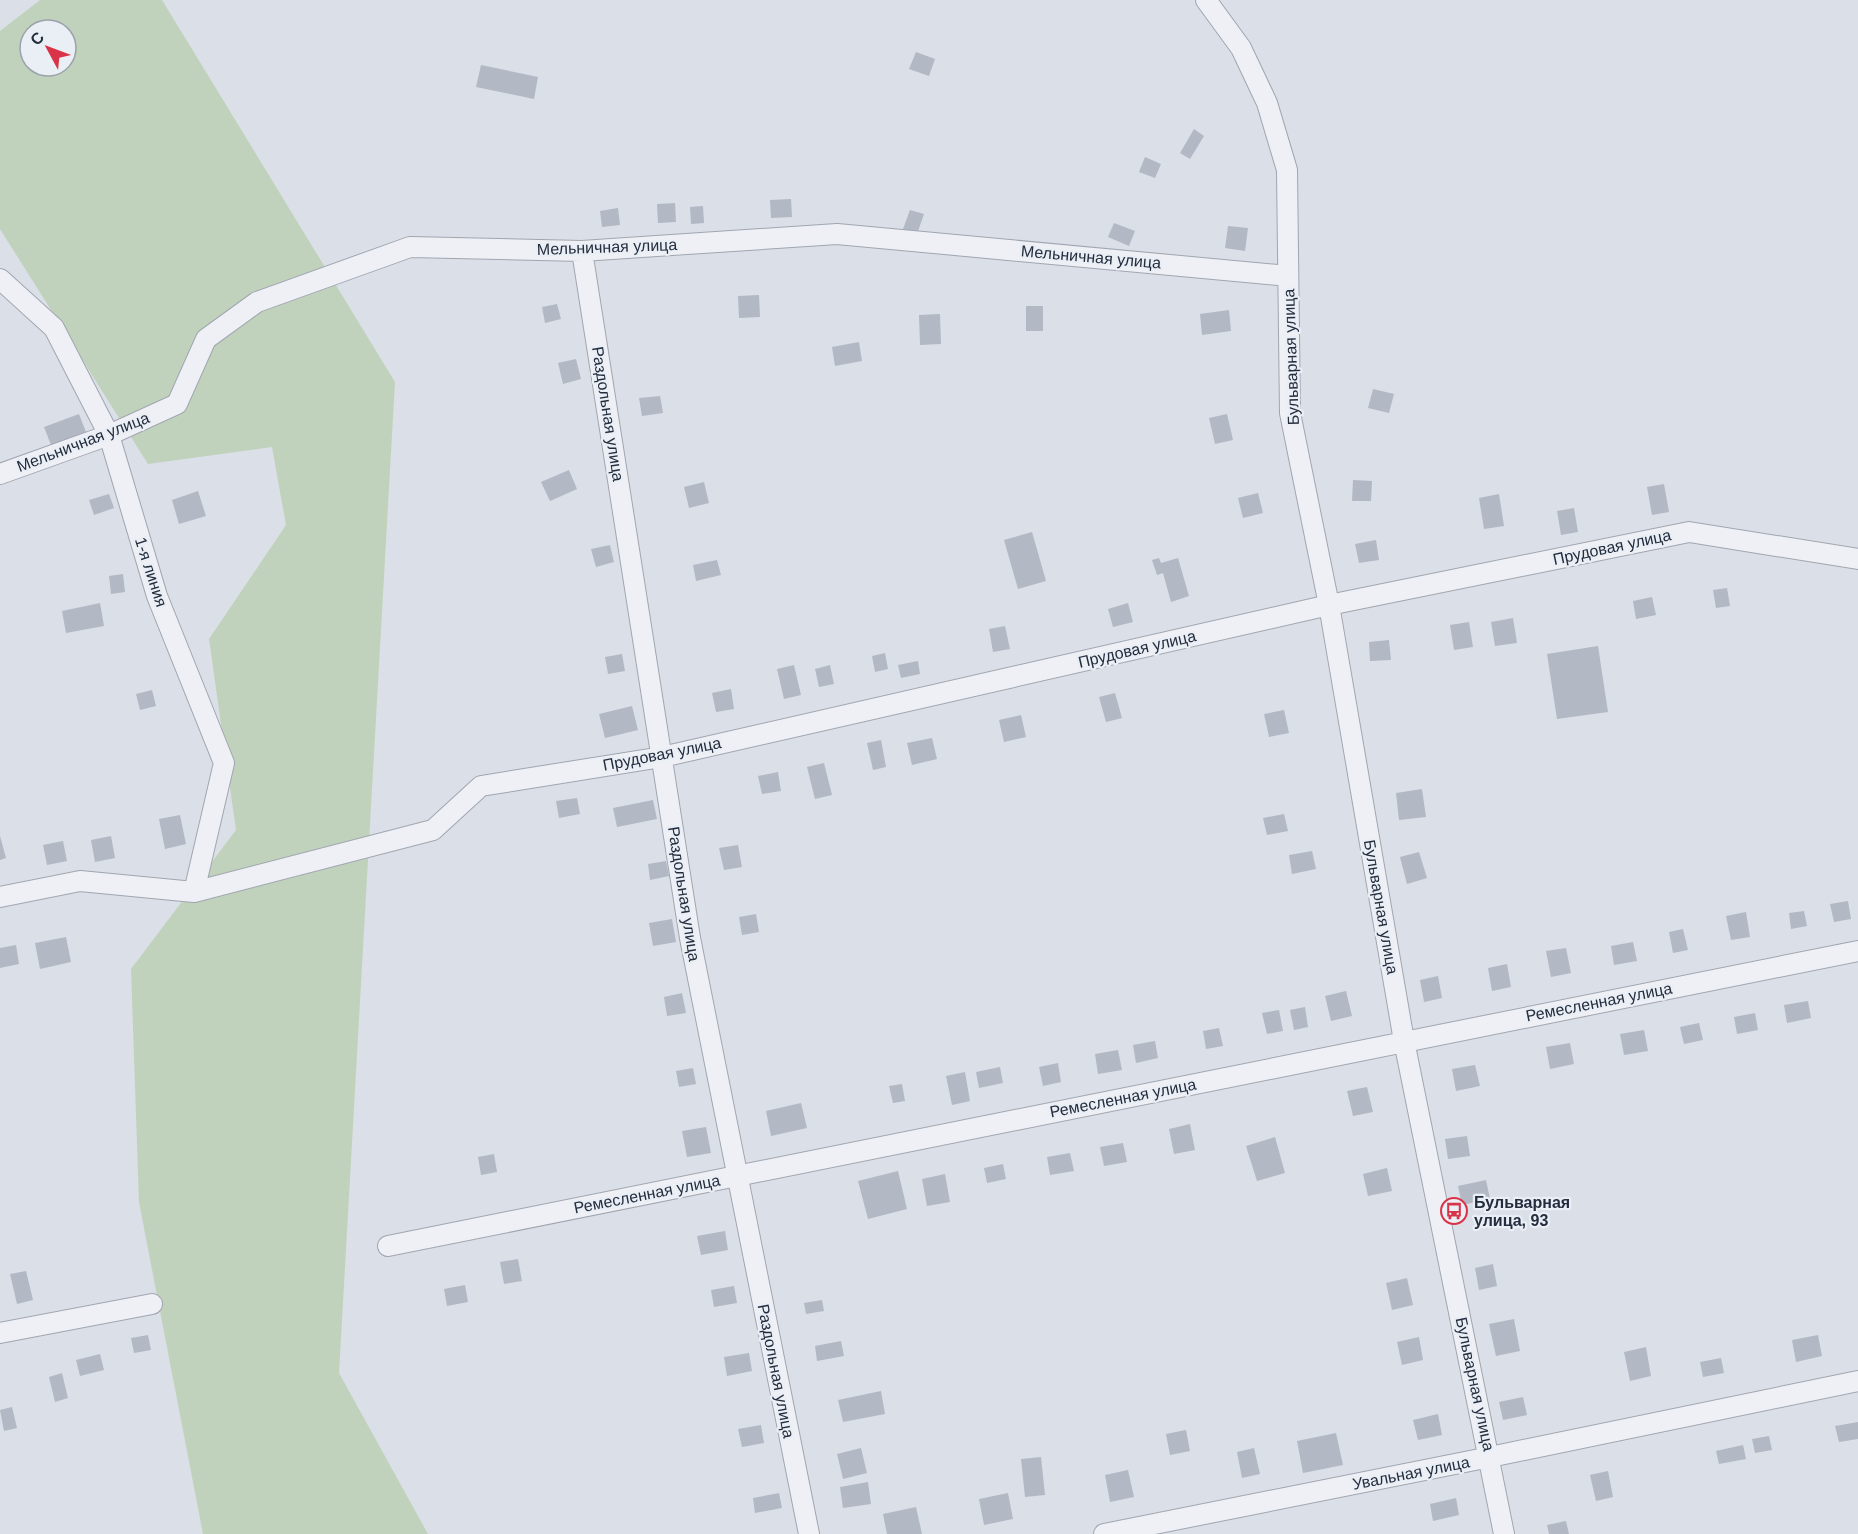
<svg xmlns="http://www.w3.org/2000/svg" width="1858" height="1534" font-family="Helvetica,sans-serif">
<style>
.green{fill:#c0d2bb;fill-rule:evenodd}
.building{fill:#b2b8c4}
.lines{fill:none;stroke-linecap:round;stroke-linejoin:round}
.street-casing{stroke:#a0a6b1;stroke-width:22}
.street{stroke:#eef0f5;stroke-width:20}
.labels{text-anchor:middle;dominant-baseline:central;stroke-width:4.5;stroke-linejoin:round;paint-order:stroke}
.street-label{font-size:16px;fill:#242d3e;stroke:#eaeef5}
.poi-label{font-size:16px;font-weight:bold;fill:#242d3e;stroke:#eaeef5;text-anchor:start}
</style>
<rect width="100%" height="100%" fill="#dbdfe7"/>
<path class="green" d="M40 0H162L395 382 339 1373 428 1534H203L139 1202 131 969 236 830 209 639 286 525 272 447 148 464 0 229V31ZM30 30H66V66H30Z"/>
<path class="building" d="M916 52 935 59 929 76 909 69Z
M481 65 538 77 534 99 476 87Z
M1194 129 1204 136 1190 159 1180 153Z
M1145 157 1161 164 1155 178 1139 172Z
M791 199 792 217 771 218 770 200Z
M675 203 676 222 658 223 657 204Z
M703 206 704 223 691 224 690 207Z
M618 208 620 225 602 227 600 211Z
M910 210 924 214 917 234 903 229Z
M1114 223 1135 231 1129 246 1108 237Z
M1228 226 1248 228 1245 251 1225 248Z
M759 295 760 317 739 318 738 296Z
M557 304 561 319 545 323 542 307Z
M1026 306H1043V331H1026Z
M1229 310 1231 331 1202 335 1200 314Z
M940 314 941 344 920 345 919 315Z
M859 342 862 361 835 366 832 347Z
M576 359 581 379 563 384 558 363Z
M1373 389 1394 394 1389 413 1368 408Z
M660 396 663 413 642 416 639 398Z
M79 414 86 432 51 445 44 427Z
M1227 414 1233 440 1215 444 1209 418Z
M569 470 577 489 550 501 541 482Z
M1353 480 1372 481 1371 501H1352Z
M704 482 709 503 689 508 684 487Z
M1664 484 1669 512 1652 515 1647 487Z
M198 491 206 516 179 524 172 500Z
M1258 493 1263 513 1243 518 1238 498Z
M109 494 114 508 94 515 89 500Z
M1499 494 1504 526 1484 529 1479 498Z
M1574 508 1578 532 1561 535 1557 511Z
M1032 532 1046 581 1018 589 1004 540Z
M1376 540 1379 560 1359 563 1355 544Z
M610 545 614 562 596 567 591 549Z
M1159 558 1161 563 1178 558 1189 596 1171 602 1163 573 1157 575 1152 560Z
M717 560 721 575 696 581 693 565Z
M123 574 125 592 111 594 109 576Z
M1727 588 1730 606 1716 608 1713 590Z
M1652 597 1656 615 1636 619 1633 601Z
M100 603 104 626 66 633 62 611Z
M1128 603 1133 622 1113 627 1108 609Z
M1513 618 1517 643 1495 646 1491 622Z
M1469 622 1473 647 1454 650 1450 625Z
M1005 626 1010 649 993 652 989 629Z
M1389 640 1391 660 1370 661 1369 642Z
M1598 646 1608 712 1557 719 1547 654Z
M885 653 888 669 875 672 872 656Z
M622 654 625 671 608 674 605 657Z
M918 661 920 674 901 678 898 665Z
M794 665 801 695 784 699 777 669Z
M830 665 834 684 819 687 815 669Z
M731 689 734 709 716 712 712 693Z
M152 690 156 706 140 710 136 694Z
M1115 693 1122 718 1106 722 1099 697Z
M632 706 638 730 605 738 599 714Z
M1284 710 1289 733 1269 737 1264 714Z
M1021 715 1026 737 1004 742 999 720Z
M932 738 937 759 912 765 907 743Z
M881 740 886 767 873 770 867 743Z
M824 763 832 795 815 799 807 767Z
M778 772 781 791 762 794 758 776Z
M1422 789 1426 817 1399 820 1396 793Z
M577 798 580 814 559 818 556 801Z
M653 800 657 819 617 827 613 808Z
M1284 814 1288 831 1267 835 1263 818Z
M180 815 186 844 165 849 159 819Z
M0 836 6 858 0 860Z
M111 836 115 858 95 862 91 840Z
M63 841 67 861 47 865 43 845Z
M738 845 742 867 724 870 719 848Z
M1312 851 1316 869 1292 874 1289 855Z
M1419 852 1427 878 1407 884 1400 857Z
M666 861 669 876 650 880 648 864Z
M1848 901 1851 919 1834 922 1830 904Z
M1804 911 1807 926 1791 929 1789 913Z
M1746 912 1750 937 1731 940 1726 916Z
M756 914 759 932 742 935 739 917Z
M672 919 676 942 653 946 649 923Z
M1683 929 1688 950 1673 953 1669 932Z
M66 937 71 962 40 969 35 943Z
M1633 942 1637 961 1614 965 1611 946Z
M16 945 19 964 0 968V948Z
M1566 948 1571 973 1551 977 1546 951Z
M1507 964 1511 987 1492 991 1488 968Z
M1438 976 1442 998 1424 1002 1420 980Z
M1346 991 1352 1016 1331 1021 1325 996Z
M682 993 686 1013 667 1016 664 997Z
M1808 1001 1811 1018 1787 1023 1784 1005Z
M1305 1007 1308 1027 1294 1030 1290 1010Z
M1279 1010 1283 1031 1267 1034 1262 1013Z
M1755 1013 1758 1030 1737 1034 1734 1017Z
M1699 1023 1703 1040 1684 1044 1680 1027Z
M1219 1028 1223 1046 1206 1049 1203 1031Z
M1644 1030 1648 1051 1624 1055 1620 1034Z
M1155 1041 1158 1058 1136 1063 1133 1045Z
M1570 1043 1574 1064 1550 1069 1546 1047Z
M1118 1050 1122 1070 1098 1074 1095 1054Z
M1058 1063 1061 1082 1043 1086 1039 1067Z
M1475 1065 1480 1086 1456 1091 1452 1069Z
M1000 1067 1003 1083 979 1088 976 1072Z
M693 1068 696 1084 679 1087 676 1071Z
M965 1072 970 1101 952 1105 946 1076Z
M902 1084 905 1101 893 1103 889 1086Z
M1367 1087 1373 1112 1353 1116 1347 1091Z
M801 1103 807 1128 771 1136 766 1111Z
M1190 1124 1195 1150 1174 1154 1169 1129Z
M706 1127 711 1153 687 1157 682 1131Z
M1467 1136 1470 1156 1448 1159 1445 1139Z
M1275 1137 1285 1173 1257 1181 1246 1146Z
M1123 1143 1127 1162 1104 1166 1100 1147Z
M1070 1153 1074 1171 1050 1175 1047 1157Z
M494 1154 497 1172 481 1175 478 1157Z
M1003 1164 1006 1179 987 1183 984 1168Z
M1387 1168 1392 1191 1368 1196 1363 1174Z
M898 1171 907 1209 868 1219 858 1181Z
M945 1174 950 1202 927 1206 922 1179Z
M1486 1180 1490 1199 1462 1205 1458 1186Z
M725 1231 728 1250 701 1255 697 1236Z
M518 1259 522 1281 504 1284 500 1262Z
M1493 1264 1497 1286 1479 1290 1475 1268Z
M26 1271 33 1300 17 1304 10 1274Z
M1407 1278 1413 1305 1392 1310 1386 1283Z
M465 1285 468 1302 447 1306 444 1289Z
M734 1286 737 1303 714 1307 711 1290Z
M822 1300 824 1311 806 1314 804 1303Z
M1514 1319 1520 1351 1496 1356 1489 1324Z
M148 1335 151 1350 134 1353 131 1338Z
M1818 1335 1822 1356 1796 1362 1792 1340Z
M1419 1337 1423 1360 1402 1365 1397 1342Z
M841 1341 844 1356 817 1361 815 1346Z
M1646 1347 1651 1376 1630 1381 1624 1352Z
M749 1353 752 1371 727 1376 724 1357Z
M100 1354 104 1370 80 1376 76 1360Z
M1721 1358 1724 1373 1703 1377 1700 1362Z
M62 1373 68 1398 55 1402 49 1377Z
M881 1391 885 1414 843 1422 838 1400Z
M1523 1397 1527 1415 1503 1420 1499 1402Z
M12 1407 17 1428 4 1431 0 1410Z
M1438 1414 1442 1435 1418 1440 1413 1420Z
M1858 1422V1439L1839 1442 1835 1426Z
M761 1425 764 1443 742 1447 738 1429Z
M1186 1430 1190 1451 1170 1455 1166 1434Z
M1336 1433 1343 1465 1303 1473 1297 1441Z
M1769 1436 1772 1450 1755 1453 1752 1439Z
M1743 1445 1746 1459 1719 1464 1716 1451Z
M861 1448 867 1473 843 1479 837 1454Z
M1254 1448 1260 1474 1242 1478 1237 1452Z
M1041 1457 1045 1495 1025 1497 1021 1459Z
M1128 1470 1134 1497 1110 1502 1105 1475Z
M1608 1471 1613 1497 1596 1501 1590 1475Z
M868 1482 871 1504 843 1508 840 1487Z
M779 1493 782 1508 755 1513 753 1498Z
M1008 1493 1013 1519 984 1525 979 1499Z
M1456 1498 1459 1515 1433 1521 1430 1504Z
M916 1507 922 1534H887L883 1514Z
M1566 1521 1569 1534H1549L1547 1525Z"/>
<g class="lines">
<defs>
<path id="street" d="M1206 0 1241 48 1267 103 1287 170 1290 413 1329 605 1404 1041 1504 1534
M582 251 690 938 809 1534
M0 279 54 328 109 435 157 596 224 763 194 892
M0 474 109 435 177 404 206 339 257 302 410 247 582 251 837 234 1288 276
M0 897 80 881 194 892 433 830 481 786 662 757 1329 605 1689 532 1858 559
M388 1246 1858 951
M0 1333 152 1304
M1104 1534 1490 1457 1858 1381"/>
</defs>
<use href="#street" class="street-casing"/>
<use href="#street" class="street"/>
</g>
<defs>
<symbol id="bus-ring" viewBox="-11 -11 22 22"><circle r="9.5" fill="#eaeef5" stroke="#d93347" stroke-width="1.5"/><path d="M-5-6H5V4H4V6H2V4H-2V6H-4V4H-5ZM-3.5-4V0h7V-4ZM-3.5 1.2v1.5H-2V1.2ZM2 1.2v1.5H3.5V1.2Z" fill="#d93347"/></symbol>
</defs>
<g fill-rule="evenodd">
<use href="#bus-ring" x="1439" y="1196" width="30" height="30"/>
</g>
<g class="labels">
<g class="street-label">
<text transform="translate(607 247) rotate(-2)">Мельничная улица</text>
<text transform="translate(1091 257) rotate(5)">Мельничная улица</text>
<text transform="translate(1291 357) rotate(-92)">Бульварная улица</text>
<text transform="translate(608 414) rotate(81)">Раздольная улица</text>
<text transform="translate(83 442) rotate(-21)">Мельничная улица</text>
<text transform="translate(1612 547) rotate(-12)">Прудовая улица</text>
<text transform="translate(151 572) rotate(72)">1-я линия</text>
<text transform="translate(1137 649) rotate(-13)">Прудовая улица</text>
<text transform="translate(662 754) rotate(-11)">Прудовая улица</text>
<text transform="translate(684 894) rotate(81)">Раздольная улица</text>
<text transform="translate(1381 907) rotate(80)">Бульварная улица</text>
<text transform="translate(1599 1002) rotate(-11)">Ремесленная улица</text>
<text transform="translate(1123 1098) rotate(-11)">Ремесленная улица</text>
<text transform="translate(647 1194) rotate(-11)">Ремесленная улица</text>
<text transform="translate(776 1371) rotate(79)">Раздольная улица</text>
<text transform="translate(1475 1384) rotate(78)">Бульварная улица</text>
<text transform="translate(1411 1473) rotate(-11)">Увальная улица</text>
</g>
<g class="poi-label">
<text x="1474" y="1202">Бульварная<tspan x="1474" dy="18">улица, 93</tspan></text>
</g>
</g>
<g transform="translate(48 48) rotate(311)"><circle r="28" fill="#eaeef5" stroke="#9ba1ac" stroke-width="1.5"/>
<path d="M0-4.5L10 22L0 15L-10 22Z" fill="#d93347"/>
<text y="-9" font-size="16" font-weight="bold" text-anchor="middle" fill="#242d3e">С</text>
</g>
</svg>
